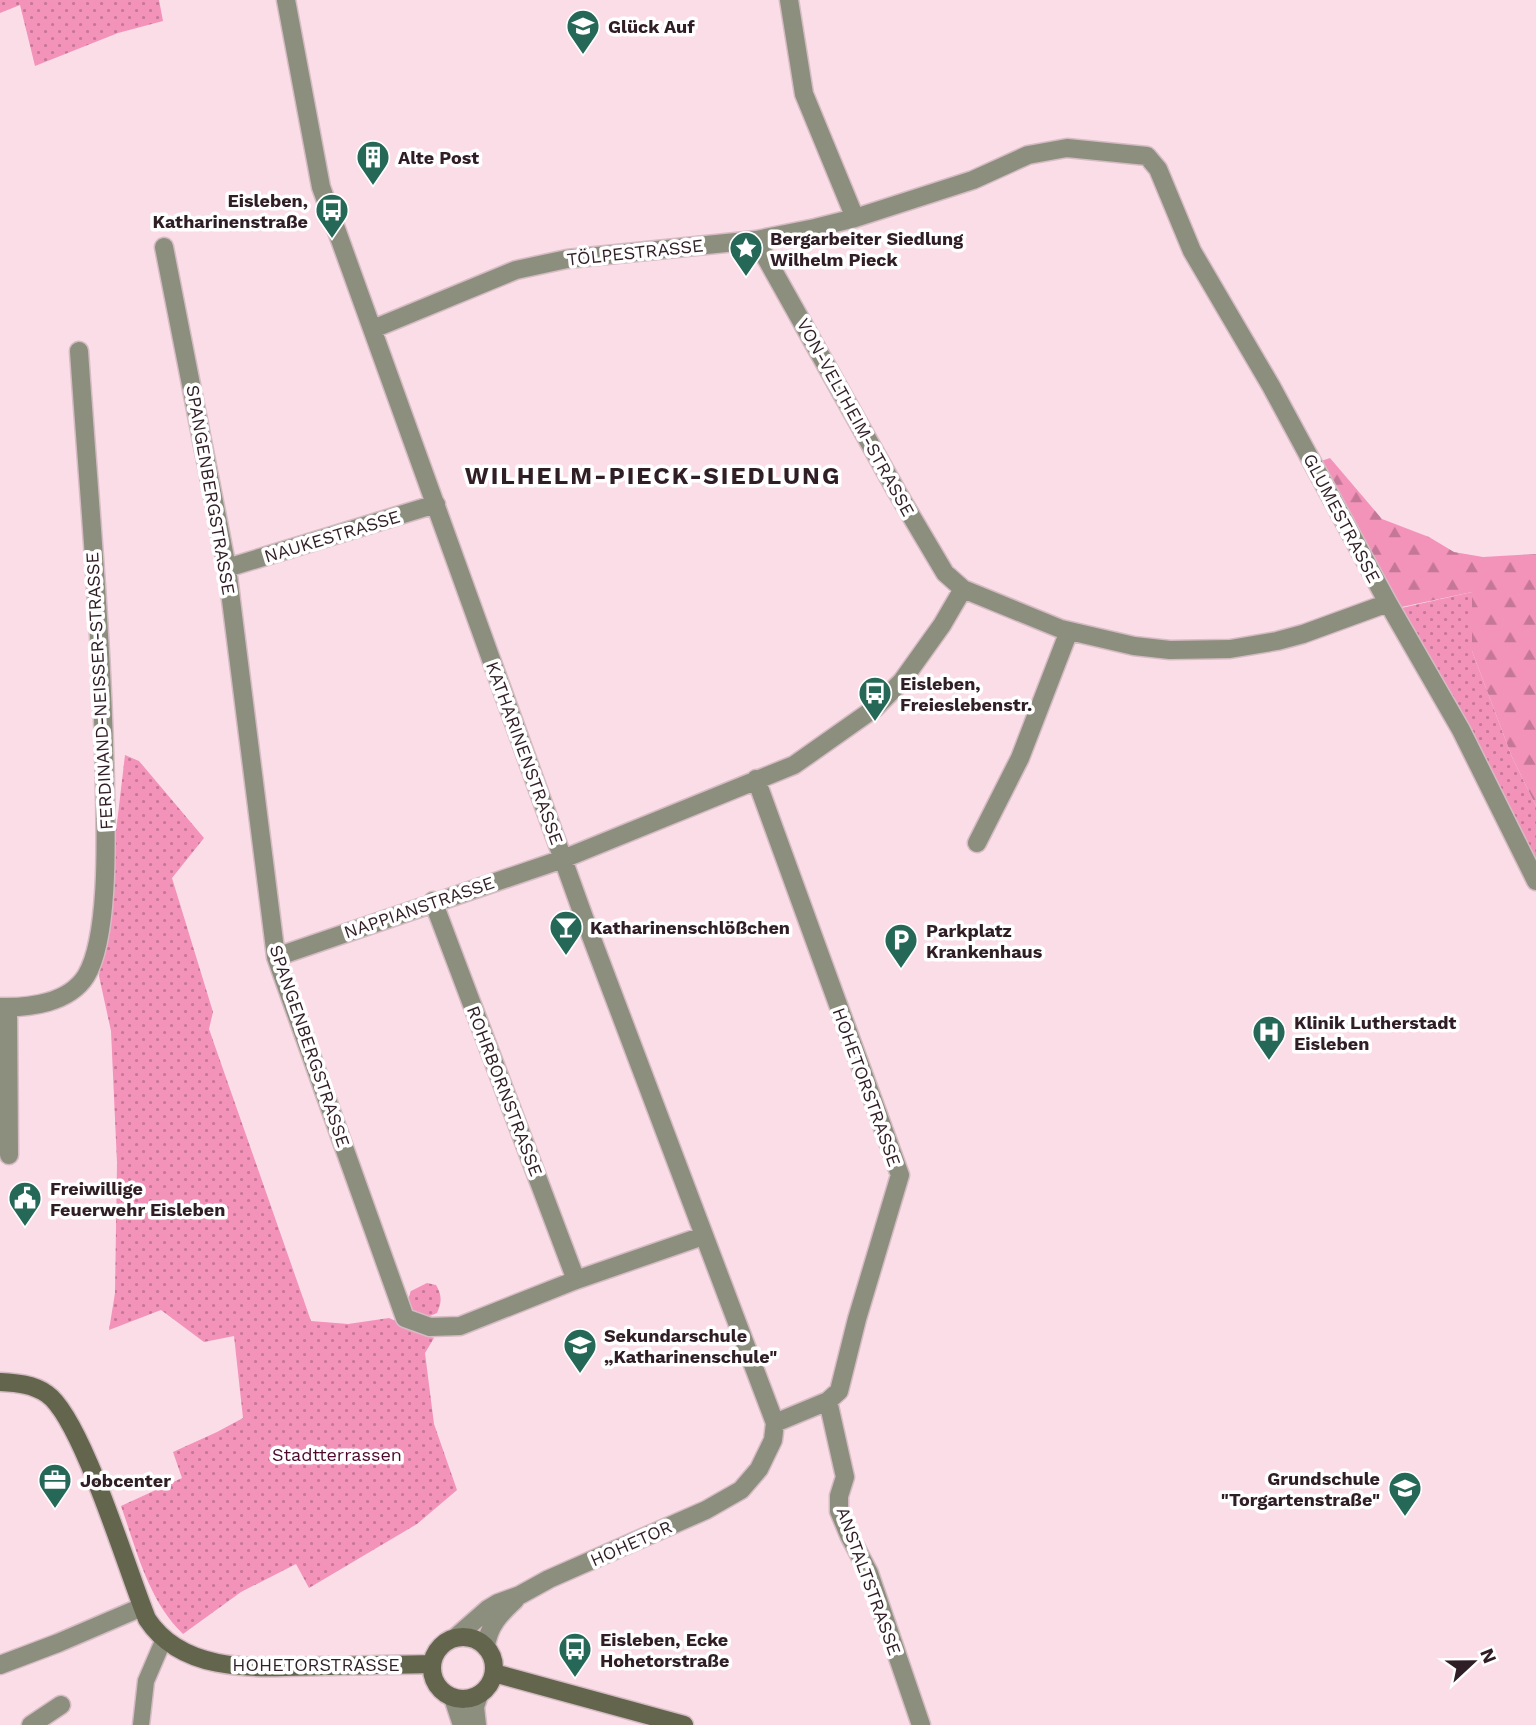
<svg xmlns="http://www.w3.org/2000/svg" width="1536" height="1725" font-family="'Work Sans',sans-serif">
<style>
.grass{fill:url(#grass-dots)}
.forest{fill:url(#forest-firs)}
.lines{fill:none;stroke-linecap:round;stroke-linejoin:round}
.pedestrian-casing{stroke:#d5bbc4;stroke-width:19}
.minor-casing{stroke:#d5bbc4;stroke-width:21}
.secondary-casing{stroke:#d5bbc4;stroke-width:21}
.pedestrian{stroke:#8d8f7e;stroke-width:16}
.minor{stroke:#8d8f7e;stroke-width:18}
.secondary{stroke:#63664d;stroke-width:18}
.labels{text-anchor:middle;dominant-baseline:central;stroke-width:7;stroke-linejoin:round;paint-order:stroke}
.poi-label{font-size:18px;font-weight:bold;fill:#2f1e25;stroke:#fff;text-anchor:start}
.street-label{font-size:18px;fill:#2f1e25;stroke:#fff}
.park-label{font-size:18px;fill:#4e082d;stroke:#fff}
.district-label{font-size:24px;font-weight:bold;letter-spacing:2px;fill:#2f1e25;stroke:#fff}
</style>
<defs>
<pattern id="grass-dots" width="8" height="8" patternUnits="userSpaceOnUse" patternTransform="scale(1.75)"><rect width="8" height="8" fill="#f393ba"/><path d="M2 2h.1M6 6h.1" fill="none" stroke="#c57797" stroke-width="1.8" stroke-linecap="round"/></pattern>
<pattern id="forest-firs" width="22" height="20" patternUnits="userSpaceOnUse" patternTransform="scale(1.75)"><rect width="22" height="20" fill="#f393ba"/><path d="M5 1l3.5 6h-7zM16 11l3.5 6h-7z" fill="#c57797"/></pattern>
</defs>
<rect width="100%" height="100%" fill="#fadde7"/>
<path class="grass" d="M0 0H159L163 21 118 33 35 66 20 5 0 13Z
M1472 592V651L1512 757 1536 806V864L1397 609Z
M125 755 139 761 204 838 172 878 213 1012 209 1029 311 1321 348 1324 389 1318 434 1338 425 1353 434 1424 457 1490 417 1524 309 1588 296 1564 241 1592 183 1634C148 1600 137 1551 121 1506L182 1478 173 1452 217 1432 243 1418 234 1336 204 1342 161 1310 109 1330 115 1293 117 1163 111 1031 99 976Z
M427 1283 436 1285C442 1295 442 1302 437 1313L425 1318 411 1312 407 1302 411 1291Z"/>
<path class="forest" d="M1330 458 1382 519 1429 537 1454 552 1483 557 1536 554V806L1512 757 1472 651V592L1397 608 1318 462Z"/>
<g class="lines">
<defs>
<path id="pedestrian" d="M141 1725 146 1681 164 1639"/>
<path id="minor" d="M286 0 321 187 586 923 775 1423 773 1440 759 1469 741 1490 706 1510 549 1579 520 1595 498 1603 488 1609 456 1637
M789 0 804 94 855 218
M756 240 897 492 945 573 963 589 1061 629 1134 646 1170 650 1230 649 1277 641 1303 634 1388 603
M164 247 227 568 276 957 405 1318 430 1327 460 1326 576 1280 703 1236
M373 329 516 270 567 259 756 240 815 228 855 218 973 180 1028 155 1067 148 1147 156 1158 169 1192 251 1271 386 1388 603 1461 730 1536 881
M227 568 436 504
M756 779 900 1175 857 1319 839 1391 828 1401 775 1423
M977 843 1020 758 1069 631
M433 901 576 1280
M276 957 563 859 794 765 875 708 902 681 942 625 963 589
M0 1007C30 1008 69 1003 86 976 109 938 106 837 105 792 103 645 89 498 79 351
M8 1007 9 1155
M828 1401 845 1477 839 1496V1511L849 1535 869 1573 921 1725
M486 1647C488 1626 500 1614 515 1600
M0 1665 58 1643 142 1607
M453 1698 462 1725
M31 1725 61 1705
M477 1725 475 1707 479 1695"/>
<path id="secondary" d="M0 1382C16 1383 33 1384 47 1394 82 1418 128 1573 147 1619 185 1677 265 1667 325 1666 360 1665 396 1665 432 1664
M432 1668a31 31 0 1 1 62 0a31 31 0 1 1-62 0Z
M494 1673 684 1725"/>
</defs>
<use href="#pedestrian" class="pedestrian-casing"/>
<use href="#minor" class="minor-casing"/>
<use href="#secondary" class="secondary-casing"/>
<use href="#pedestrian" class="pedestrian"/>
<use href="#minor" class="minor"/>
<use href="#secondary" class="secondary"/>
</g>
<defs>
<symbol id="school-pin" viewBox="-11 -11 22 30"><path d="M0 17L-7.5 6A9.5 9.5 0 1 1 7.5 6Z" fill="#266858" stroke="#fff"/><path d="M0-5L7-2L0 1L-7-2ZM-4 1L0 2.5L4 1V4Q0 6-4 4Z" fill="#fff"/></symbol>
<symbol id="building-pin" viewBox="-11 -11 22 30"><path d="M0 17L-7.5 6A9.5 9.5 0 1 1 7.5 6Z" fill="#266858" stroke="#fff"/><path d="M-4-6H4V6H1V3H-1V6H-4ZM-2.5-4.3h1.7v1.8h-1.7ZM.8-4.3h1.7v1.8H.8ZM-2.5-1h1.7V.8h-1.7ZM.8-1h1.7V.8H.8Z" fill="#fff"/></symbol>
<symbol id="bus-pin" viewBox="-11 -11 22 30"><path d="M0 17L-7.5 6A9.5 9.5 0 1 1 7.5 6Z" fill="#266858" stroke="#fff"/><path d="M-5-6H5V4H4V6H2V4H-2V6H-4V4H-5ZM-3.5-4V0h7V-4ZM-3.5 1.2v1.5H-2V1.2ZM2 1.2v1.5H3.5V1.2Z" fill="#fff"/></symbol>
<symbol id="sight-pin" viewBox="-11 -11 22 30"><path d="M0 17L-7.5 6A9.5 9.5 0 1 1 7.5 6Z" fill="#266858" stroke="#fff"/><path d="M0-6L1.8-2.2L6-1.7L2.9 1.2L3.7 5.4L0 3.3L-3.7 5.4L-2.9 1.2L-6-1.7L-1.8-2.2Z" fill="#fff"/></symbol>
<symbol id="bar-pin" viewBox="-11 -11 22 30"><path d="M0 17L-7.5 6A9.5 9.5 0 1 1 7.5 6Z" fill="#266858" stroke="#fff"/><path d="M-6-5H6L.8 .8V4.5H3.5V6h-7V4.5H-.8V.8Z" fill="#fff"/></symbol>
<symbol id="parking-pin" viewBox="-11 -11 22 30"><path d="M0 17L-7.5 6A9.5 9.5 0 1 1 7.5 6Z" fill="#266858" stroke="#fff"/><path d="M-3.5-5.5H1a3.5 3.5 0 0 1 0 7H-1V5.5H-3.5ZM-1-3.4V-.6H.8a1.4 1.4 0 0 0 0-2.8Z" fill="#fff"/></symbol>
<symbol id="hospital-pin" viewBox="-11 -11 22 30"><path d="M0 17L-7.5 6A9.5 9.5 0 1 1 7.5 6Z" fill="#266858" stroke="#fff"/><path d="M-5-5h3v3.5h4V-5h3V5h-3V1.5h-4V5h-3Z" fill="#fff"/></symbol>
<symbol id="civic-pin" viewBox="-11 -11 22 30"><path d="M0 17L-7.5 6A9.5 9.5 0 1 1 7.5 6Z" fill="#266858" stroke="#fff"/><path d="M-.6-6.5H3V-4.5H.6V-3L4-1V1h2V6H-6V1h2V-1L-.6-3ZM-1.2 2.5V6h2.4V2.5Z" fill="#fff"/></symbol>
<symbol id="office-pin" viewBox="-11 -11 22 30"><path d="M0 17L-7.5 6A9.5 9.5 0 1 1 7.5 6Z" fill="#266858" stroke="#fff"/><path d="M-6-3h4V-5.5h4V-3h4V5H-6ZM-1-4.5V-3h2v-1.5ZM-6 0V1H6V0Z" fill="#fff"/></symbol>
</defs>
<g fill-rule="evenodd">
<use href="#school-pin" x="564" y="7" width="38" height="52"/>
<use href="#building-pin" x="354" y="138" width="38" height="52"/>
<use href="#bus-pin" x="313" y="191" width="38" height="52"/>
<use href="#sight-pin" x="727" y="229" width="38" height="52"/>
<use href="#bus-pin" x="856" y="674" width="38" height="52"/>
<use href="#bar-pin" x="547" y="908" width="38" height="52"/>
<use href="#parking-pin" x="882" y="921" width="38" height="52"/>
<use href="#hospital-pin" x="1250" y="1013" width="38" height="52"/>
<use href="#civic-pin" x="6" y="1179" width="38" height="52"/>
<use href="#school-pin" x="561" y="1326" width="38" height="52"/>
<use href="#office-pin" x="36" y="1461" width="38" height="52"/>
<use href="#school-pin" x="1386" y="1469" width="38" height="52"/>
<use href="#bus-pin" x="556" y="1630" width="38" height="52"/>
</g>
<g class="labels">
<g class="poi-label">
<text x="608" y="26">Glück Auf</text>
<text x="398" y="157">Alte Post</text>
<text x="308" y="200" text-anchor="end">Eisleben,<tspan x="308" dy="21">Katharinenstraße</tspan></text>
<text x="770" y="238">Bergarbeiter Siedlung<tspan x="770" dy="21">Wilhelm Pieck</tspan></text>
<text x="900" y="683">Eisleben,<tspan x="900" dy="21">Freieslebenstr.</tspan></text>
<text x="590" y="927">Katharinenschlößchen</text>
<text x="926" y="930">Parkplatz<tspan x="926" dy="21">Krankenhaus</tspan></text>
<text x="1294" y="1022">Klinik Lutherstadt<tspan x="1294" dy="21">Eisleben</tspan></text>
<text x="50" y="1188">Freiwillige<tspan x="50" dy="21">Feuerwehr Eisleben</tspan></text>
<text x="604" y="1335">Sekundarschule<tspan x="604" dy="21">„Katharinenschule"</tspan></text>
<text x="1380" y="1478" text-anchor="end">Grundschule<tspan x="1380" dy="21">"Torgartenstraße"</tspan></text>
<text x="80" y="1480">Jobcenter</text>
<text x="600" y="1639">Eisleben, Ecke<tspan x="600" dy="21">Hohetorstraße</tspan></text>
</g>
<g class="street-label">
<text transform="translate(635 252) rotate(-6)">TÖLPESTRASSE</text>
<text transform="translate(856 417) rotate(61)">VON-VELTHEIM-STRASSE</text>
<text transform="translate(211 490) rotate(80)">SPANGENBERGSTRASSE</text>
<text transform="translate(1342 518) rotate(62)">GLUMESTRASSE</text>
<text transform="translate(332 536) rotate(-17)">NAUKESTRASSE</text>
<text transform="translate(99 691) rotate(-93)">FERDINAND-NEISSER-STRASSE</text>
<text transform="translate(525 753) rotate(70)">KATHARINENSTRASSE</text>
<text transform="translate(419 907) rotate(-19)">NAPPIANSTRASSE</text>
<text transform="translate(310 1046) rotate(71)">SPANGENBERGSTRASSE</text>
<text transform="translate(867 1087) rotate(70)">HOHETORSTRASSE</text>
<text transform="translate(505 1091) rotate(69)">ROHRBORNSTRASSE</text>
<text transform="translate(631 1543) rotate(-24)">HOHETOR</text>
<text transform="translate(869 1581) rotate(70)">ANSTALTSTRASSE</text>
<text x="316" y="1664">HOHETORSTRASSE</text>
</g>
<g class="park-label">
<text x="337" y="1454">Stadtterrassen</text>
</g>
<g class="district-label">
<text x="653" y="476">WILHELM-PIECK-SIEDLUNG</text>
</g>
</g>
<g transform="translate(1473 1662) rotate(68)" stroke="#ffffff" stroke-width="5" paint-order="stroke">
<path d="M0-5L12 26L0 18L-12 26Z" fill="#2f1e25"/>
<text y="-10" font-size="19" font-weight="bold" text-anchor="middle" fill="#2f1e25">N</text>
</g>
</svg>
